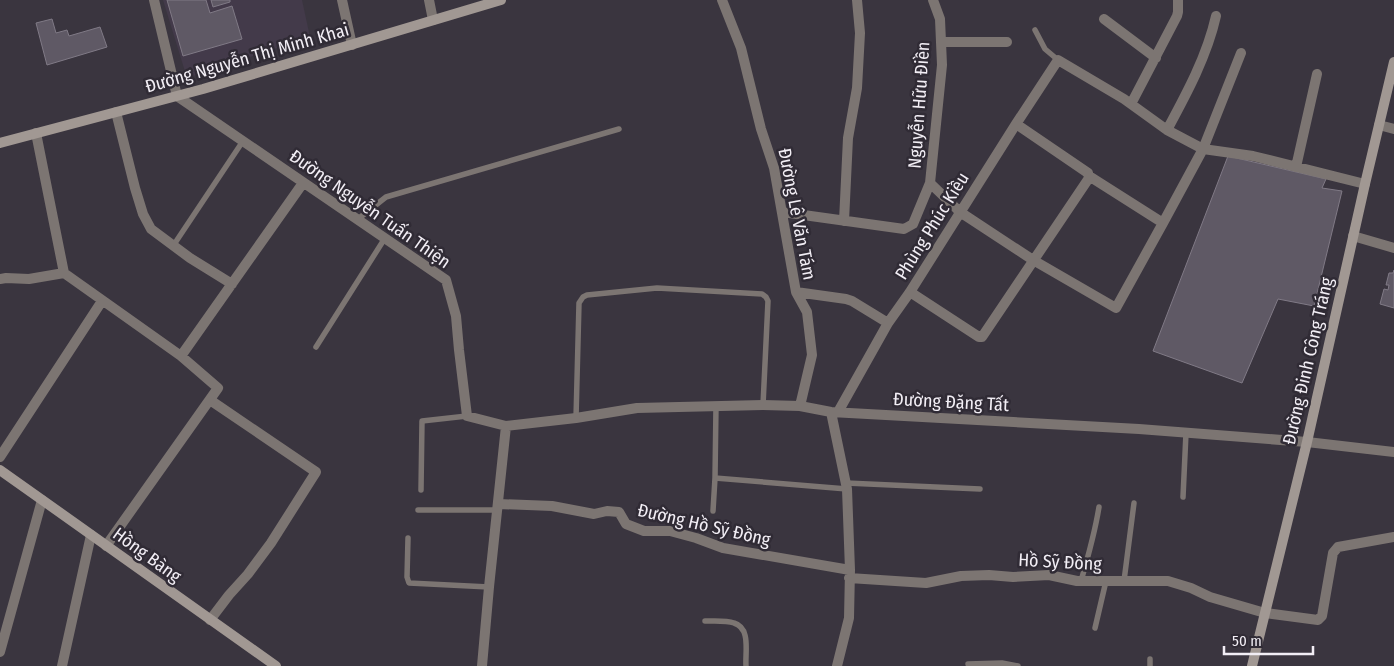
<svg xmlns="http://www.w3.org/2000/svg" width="1394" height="666" font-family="'Fira Sans Condensed',sans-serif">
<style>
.built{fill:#433a4a}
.building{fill:#5f5965;stroke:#807a86}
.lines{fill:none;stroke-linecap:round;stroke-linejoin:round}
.lane{stroke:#7c7572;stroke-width:5.5}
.street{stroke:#7c7572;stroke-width:10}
.secondary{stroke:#a19893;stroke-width:10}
.labels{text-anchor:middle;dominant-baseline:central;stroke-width:5;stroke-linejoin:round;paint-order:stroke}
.street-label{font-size:18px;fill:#f2eef5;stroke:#302b35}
</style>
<rect width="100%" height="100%" fill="#3a353f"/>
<path class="built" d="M163 0H302L310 37 187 78Z"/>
<path class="building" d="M167 0H206L210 13 232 6 242 39 183 56Z
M211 0H230V2L213 7Z
M52 19 56 33 67 30 69 36 100 27 107 47 47 65 36 23Z
M1228 156 1326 179 1322 188 1342 191 1314 306 1278 299 1242 383 1153 351Z
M1394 270V308L1380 304 1384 289 1388 290 1389 285H1386L1389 273H1393Z"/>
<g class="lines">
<path class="lane" d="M1035 30 1045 49 1058 60
M358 219 386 197 619 129
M173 246 243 141
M316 347 385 238
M576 418 579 303 583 297 587 295 657 288 762 294 766 297 768 301 763 405
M715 478 847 489
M846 483 980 489
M421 490 422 421 467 416
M1183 497 1186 433
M418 510H497
M713 511 715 478 716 406
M408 538 407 577 409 583 489 587
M1081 581C1088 557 1095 532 1099 507
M1124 581 1134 503
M705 621C714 621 726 620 734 623 751 628 745 652 746 666
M1095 628 1106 581
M968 664 1002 663 1018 666
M1150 666V659"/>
<path class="street" d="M154 0 177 96 446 280 456 316 459 350 467 416 506 426 489 587 482 666
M342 0 352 45
M429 0 433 20
M722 0 741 48 761 129 774 168 796 292 807 312 812 355 800 406
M1104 19 1156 58
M941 42H1007
M1131 104 1177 16 1178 12V0
M116 112 135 188 143 214 151 229 190 258 232 284
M1379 125 1394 129
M1167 130C1187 93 1207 56 1216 16
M36 133 64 273 181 356 218 388 106 546
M1296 167 1317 74
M1089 176 1163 223
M930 183 960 212 1033 260 1116 308 1163 223 1203 149 1241 53
M782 212 904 229 913 224 930 183 942 65 940 19 933 0
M844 221 848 138 857 88 860 33 857 0
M1353 236 1394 248
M0 279 6 278 29 279 64 273
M796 292 846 299 852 301 888 323
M910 292 979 337H982L1089 178 1088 173 1016 124
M181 356 303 183
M210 400 316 472 271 543 248 574 229 595 210 620
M831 412 847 489 850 570 849 618 837 666
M838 412 888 323 910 292 1016 124 1058 60 1124 99 1167 130 1203 149 1253 156 1365 184
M506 426 576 418 637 408 763 405 800 406 831 412 1139 429 1307 442 1394 452
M0 457 102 301
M498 504 552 506 594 514 607 511 619 512 626 524 644 531H670L696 538 723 548 850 570
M849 578 926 583 961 576 989 575 1013 577 1049 575 1077 581H1168L1191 588 1210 597 1265 613 1318 620 1322 616 1333 553 1338 547 1394 537
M0 652 42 500
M62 666 91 535"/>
<path class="secondary" d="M0 143 203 89 501 0
M0 470 276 666
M1252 666 1307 442 1365 184 1394 62"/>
</g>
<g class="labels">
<g class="street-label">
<text transform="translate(247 58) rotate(-16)">Đường Nguyễn Thị Minh Khai</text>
<text transform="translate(919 105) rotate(-86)">Nguyễn Hữu Điền</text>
<text transform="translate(370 209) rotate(35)">Đường Nguyễn Tuấn Thiện</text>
<text transform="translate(797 214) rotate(79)">Đường Lê Văn Tám</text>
<text transform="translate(932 226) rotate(-58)">Phùng Phúc Kiều</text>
<text transform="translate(1308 361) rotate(-77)">Đường Đinh Công Tráng</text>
<text transform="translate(951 402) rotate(3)">Đường Đặng Tất</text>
<text transform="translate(704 525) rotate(13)">Đường Hồ Sỹ Đồng</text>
<text transform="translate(147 555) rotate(36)">Hồng Bàng</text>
<text transform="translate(1060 562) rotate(3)">Hồ Sỹ Đồng</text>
</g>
</g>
<path d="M1224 646v8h89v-8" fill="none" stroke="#f2eef5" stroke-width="2.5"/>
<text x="1232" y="646" font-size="15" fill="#f2eef5" stroke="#302b35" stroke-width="4" paint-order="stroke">50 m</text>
</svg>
